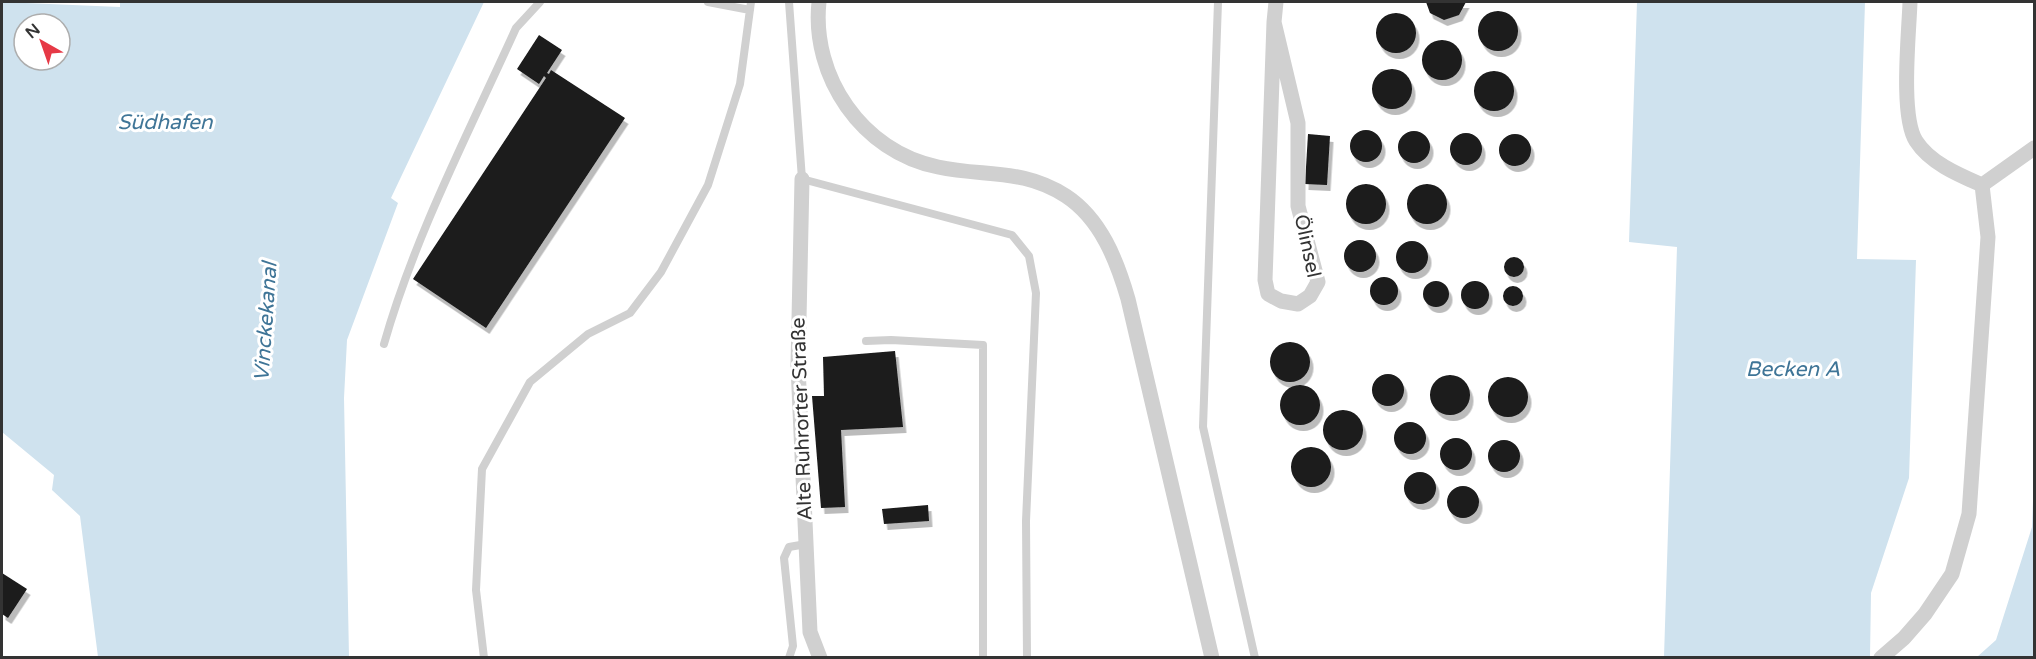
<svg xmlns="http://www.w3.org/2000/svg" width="2036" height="659" font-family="'Varela Round',sans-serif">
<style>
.water{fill:#cfe2ee;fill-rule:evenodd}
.building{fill:#1a1a1a;filter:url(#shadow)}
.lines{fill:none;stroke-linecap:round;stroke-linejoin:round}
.lane{stroke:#d0d0d0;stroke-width:8}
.street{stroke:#d0d0d0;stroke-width:15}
.labels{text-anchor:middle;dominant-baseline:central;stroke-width:6;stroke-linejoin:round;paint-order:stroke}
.street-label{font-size:20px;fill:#333;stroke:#fff}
.water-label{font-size:21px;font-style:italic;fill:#3f7597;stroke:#fff}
</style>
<defs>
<filter id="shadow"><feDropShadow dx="3.5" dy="6" stdDeviation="0" flood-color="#0004"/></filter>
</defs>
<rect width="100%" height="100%" fill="#fff"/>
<path class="water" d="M2 2 120 7V2H484L391 198 398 203 347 340 344 398 349 657H98L80 516 52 490 54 475 2 432ZM24 24H60V60H24Z
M1637 2H1865L1857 259 1916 260 1909 478 1871 593 1870 657H1664L1677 247 1629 242Z
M2034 475V657H1977L1996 640 2032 527Z"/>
<path class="building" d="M1426 2H1466L1459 15 1444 20 1430 13Z
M1478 31a20 20 0 1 1 40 0a20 20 0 1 1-40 0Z
M1376 33a20 20 0 1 1 40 0a20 20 0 1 1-40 0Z
M539 35 562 50 547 73 549 74 551 70 625 118 486 328 413 279 546 78 544 76 539 84 517 69Z
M1422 60a20 20 0 1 1 40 0a20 20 0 1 1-40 0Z
M1372 89a20 20 0 1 1 40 0a20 20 0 1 1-40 0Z
M1474 91a20 20 0 1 1 40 0a20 20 0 1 1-40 0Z
M1350 146a16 16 0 1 1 32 0a16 16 0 1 1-32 0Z
M1398 147a16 16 0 1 1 32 0a16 16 0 1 1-32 0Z
M1450 149a16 16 0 1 1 32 0a16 16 0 1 1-32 0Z
M1308 134 1330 136 1327 185 1305 184Z
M1499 150a16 16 0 1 1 32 0a16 16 0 1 1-32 0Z
M1346 204a20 20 0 1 1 40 0a20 20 0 1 1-40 0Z
M1407 204a20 20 0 1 1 40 0a20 20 0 1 1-40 0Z
M1344 256a16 16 0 1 1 32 0a16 16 0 1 1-32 0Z
M1396 257a16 16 0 1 1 32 0a16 16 0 1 1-32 0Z
M1504 267a10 10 0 1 1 20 0a10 10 0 1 1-20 0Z
M1370 291a14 14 0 1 1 28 0a14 14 0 1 1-28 0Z
M1461 295a14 14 0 1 1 28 0a14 14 0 1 1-28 0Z
M1423 294a13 13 0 1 1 26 0a13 13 0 1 1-26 0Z
M1503 296a10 10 0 1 1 20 0a10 10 0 1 1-20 0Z
M1270 362a20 20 0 1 1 40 0a20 20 0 1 1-40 0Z
M895 351 903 427 841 430 845 507 821 508 812 396H824L823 357Z
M1372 390a16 16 0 1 1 32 0a16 16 0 1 1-32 0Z
M1430 395a20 20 0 1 1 40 0a20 20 0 1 1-40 0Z
M1488 397a20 20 0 1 1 40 0a20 20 0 1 1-40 0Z
M1280 405a20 20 0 1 1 40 0a20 20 0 1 1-40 0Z
M1323 430a20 20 0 1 1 40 0a20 20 0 1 1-40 0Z
M1394 438a16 16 0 1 1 32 0a16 16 0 1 1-32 0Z
M1440 454a16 16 0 1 1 32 0a16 16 0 1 1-32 0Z
M1488 456a16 16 0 1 1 32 0a16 16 0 1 1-32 0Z
M1291 467a20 20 0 1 1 40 0a20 20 0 1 1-40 0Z
M1404 488a16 16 0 1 1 32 0a16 16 0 1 1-32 0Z
M1447 502a16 16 0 1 1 32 0a16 16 0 1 1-32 0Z
M928 505 929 521 884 524 882 509Z
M2 573 27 589 8 618 2 614Z"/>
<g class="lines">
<path class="lane" d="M708 2 750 10
M789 2 802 179 1012 235 1029 256 1036 293 1026 521 1027 658
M1218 2 1203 427 1255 658
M866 341 891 340 983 345V658
M384 344C415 235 469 132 516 28L540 2
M484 658 476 590 482 469 530 382 588 334 630 313 661 272 708 185 740 84 751 2
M789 658 793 646 784 558 789 547 806 544"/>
<path class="street" d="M819 2C811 76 862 152 938 167 985 177 1023 168 1066 196 1101 219 1117 261 1128 299L1212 658
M1910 2C1909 33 1900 116 1916 141 1930 163 1959 175 1982 185
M1274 22 1298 123V206L1318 282 1310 296 1298 304 1281 301 1268 294 1265 280 1274 22 1276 2
M802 179 798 366 810 632 820 658
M1982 185 2034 148
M1881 658 1904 638 1925 614 1952 574 1969 514 1988 237 1982 185"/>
</g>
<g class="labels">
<g class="street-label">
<text transform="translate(1307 246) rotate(78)">Ölinsel</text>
<text transform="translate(802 419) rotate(-92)">Alte Ruhrorter Straße</text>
</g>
<g class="water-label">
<text x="165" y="122">Südhafen</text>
<text transform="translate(266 322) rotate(-86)">Vinckekanal</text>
<text x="1793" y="369">Becken A</text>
</g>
</g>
<rect width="2036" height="659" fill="none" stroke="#333333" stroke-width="6"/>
<g transform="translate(42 42) rotate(320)"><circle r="28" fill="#ffffff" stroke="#adadad" stroke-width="1.5"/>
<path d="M0-4.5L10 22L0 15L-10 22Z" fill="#e63946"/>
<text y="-9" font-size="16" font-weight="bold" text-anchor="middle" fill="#333333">N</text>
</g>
</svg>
